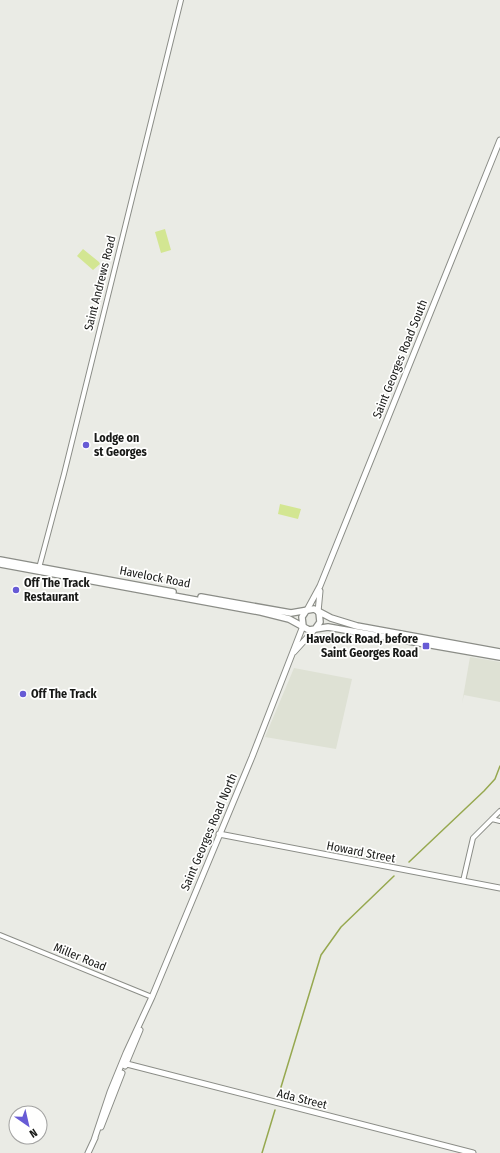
<svg xmlns="http://www.w3.org/2000/svg" width="500" height="1153" font-family="'Fira Sans Condensed',sans-serif">
<style>
.built{fill:#dee1d4}
.green{fill:#d3e692}
.lines{fill:none;stroke-linecap:round;stroke-linejoin:round}
.stream{stroke:#96a84f;stroke-width:1.5}
.minor-casing{stroke:#8b8d87;stroke-width:6}
.tertiary-casing{stroke:#8b8d87;stroke-width:7}
.secondary-casing{stroke:#8b8d87;stroke-width:8}
.minor{stroke:#fff;stroke-width:4}
.tertiary{stroke:#fff;stroke-width:5}
.secondary{stroke:#fff;stroke-width:5.5}
.poi-dot{fill:#675bd5;stroke:#fffffe;stroke-width:1.5}
.labels{text-anchor:middle;dominant-baseline:central;stroke-width:3.5;stroke-linejoin:round;paint-order:stroke}
.street-label{font-size:12px;fill:#181917;stroke:#fffffe}
.poi-label{font-size:12px;font-weight:bold;fill:#181917;stroke:#fffffe;text-anchor:start}
</style>
<rect width="100%" height="100%" fill="#eaebe5"/>
<path class="built" d="M470 657 500 662V702L464 695 462 703Z
M294 668 352 679 336 749 265 737Z"/>
<path class="green" d="M165 229 171 250 161 253 155 232Z
M83 249 99 262 100 264 93 270 77 256Z
M280 504 301 509 298 519 278 514Z"/>
<g class="lines">
<path class="stream" d="M409 862 484 791 495 779 500 766
M278 1097 321 955 341 927 394 876
M262 1153 275 1110"/>
<defs>
<path id="minor" d="M39 568 64 474 181 0
M492 819 500 821
M463 881 473 838 500 811
M0 935 152 997"/>
<path id="tertiary" d="M307 610 320 586 500 140
M318 612 320 591
M294 652 314 630
M219 834 500 888
M123 1063 473 1153
M125 1066 140 1030
M101 1127 122 1073
M94 1140 110 1092 126 1053 152 997 252 757 303 626
M88 1153 95 1138"/>
<path id="secondary" d="M0 560 173 592
M0 564 261 612 289 619 309 630 328 627 500 657
M201 597 291 613 314 609 331 618 357 626 500 652
M303 626 302 617 306 611
M315 629 320 622 319 612"/>
</defs>
<use href="#minor" class="minor-casing"/>
<use href="#tertiary" class="tertiary-casing"/>
<use href="#secondary" class="secondary-casing"/>
<use href="#minor" class="minor"/>
<use href="#tertiary" class="tertiary"/>
<use href="#secondary" class="secondary"/>
</g>
<g class="poi-dot">
<circle cx="86" cy="445" r="4"/>
<circle cx="16" cy="590" r="4"/>
<rect x="422" y="642" width="8" height="8" rx="2"/>
<circle cx="23" cy="694" r="4"/>
</g>
<g class="labels">
<g class="street-label">
<text transform="translate(100 283) rotate(-76)">Saint Andrews Road</text>
<text transform="translate(400 359) rotate(-68)">Saint Georges Road South</text>
<text transform="translate(155 577) rotate(11)">Havelock Road</text>
<text transform="translate(209 832) rotate(-67)">Saint Georges Road North</text>
<text transform="translate(361 852) rotate(11)">Howard Street</text>
<text transform="translate(80 957) rotate(22)">Miller Road</text>
<text transform="translate(302 1099) rotate(14)">Ada Street</text>
</g>
<g class="poi-label">
<text x="94" y="438">Lodge on<tspan x="94" dy="14">st Georges</tspan></text>
<text x="24" y="583">Off The Track<tspan x="24" dy="14">Restaurant</tspan></text>
<text x="418" y="639" text-anchor="end">Havelock Road, before<tspan x="418" dy="14">Saint Georges Road</tspan></text>
<text x="31" y="694">Off The Track</text>
</g>
</g>
<g transform="translate(28 1125) rotate(146)"><circle r="19" fill="#fffffe" stroke="#a3a3a2"/>
<path d="M0-3L7 15L0 10L-7 15Z" fill="#675bd5"/>
<text y="-6" font-size="11" font-weight="bold" text-anchor="middle" fill="#181917">N</text>
</g>
</svg>
